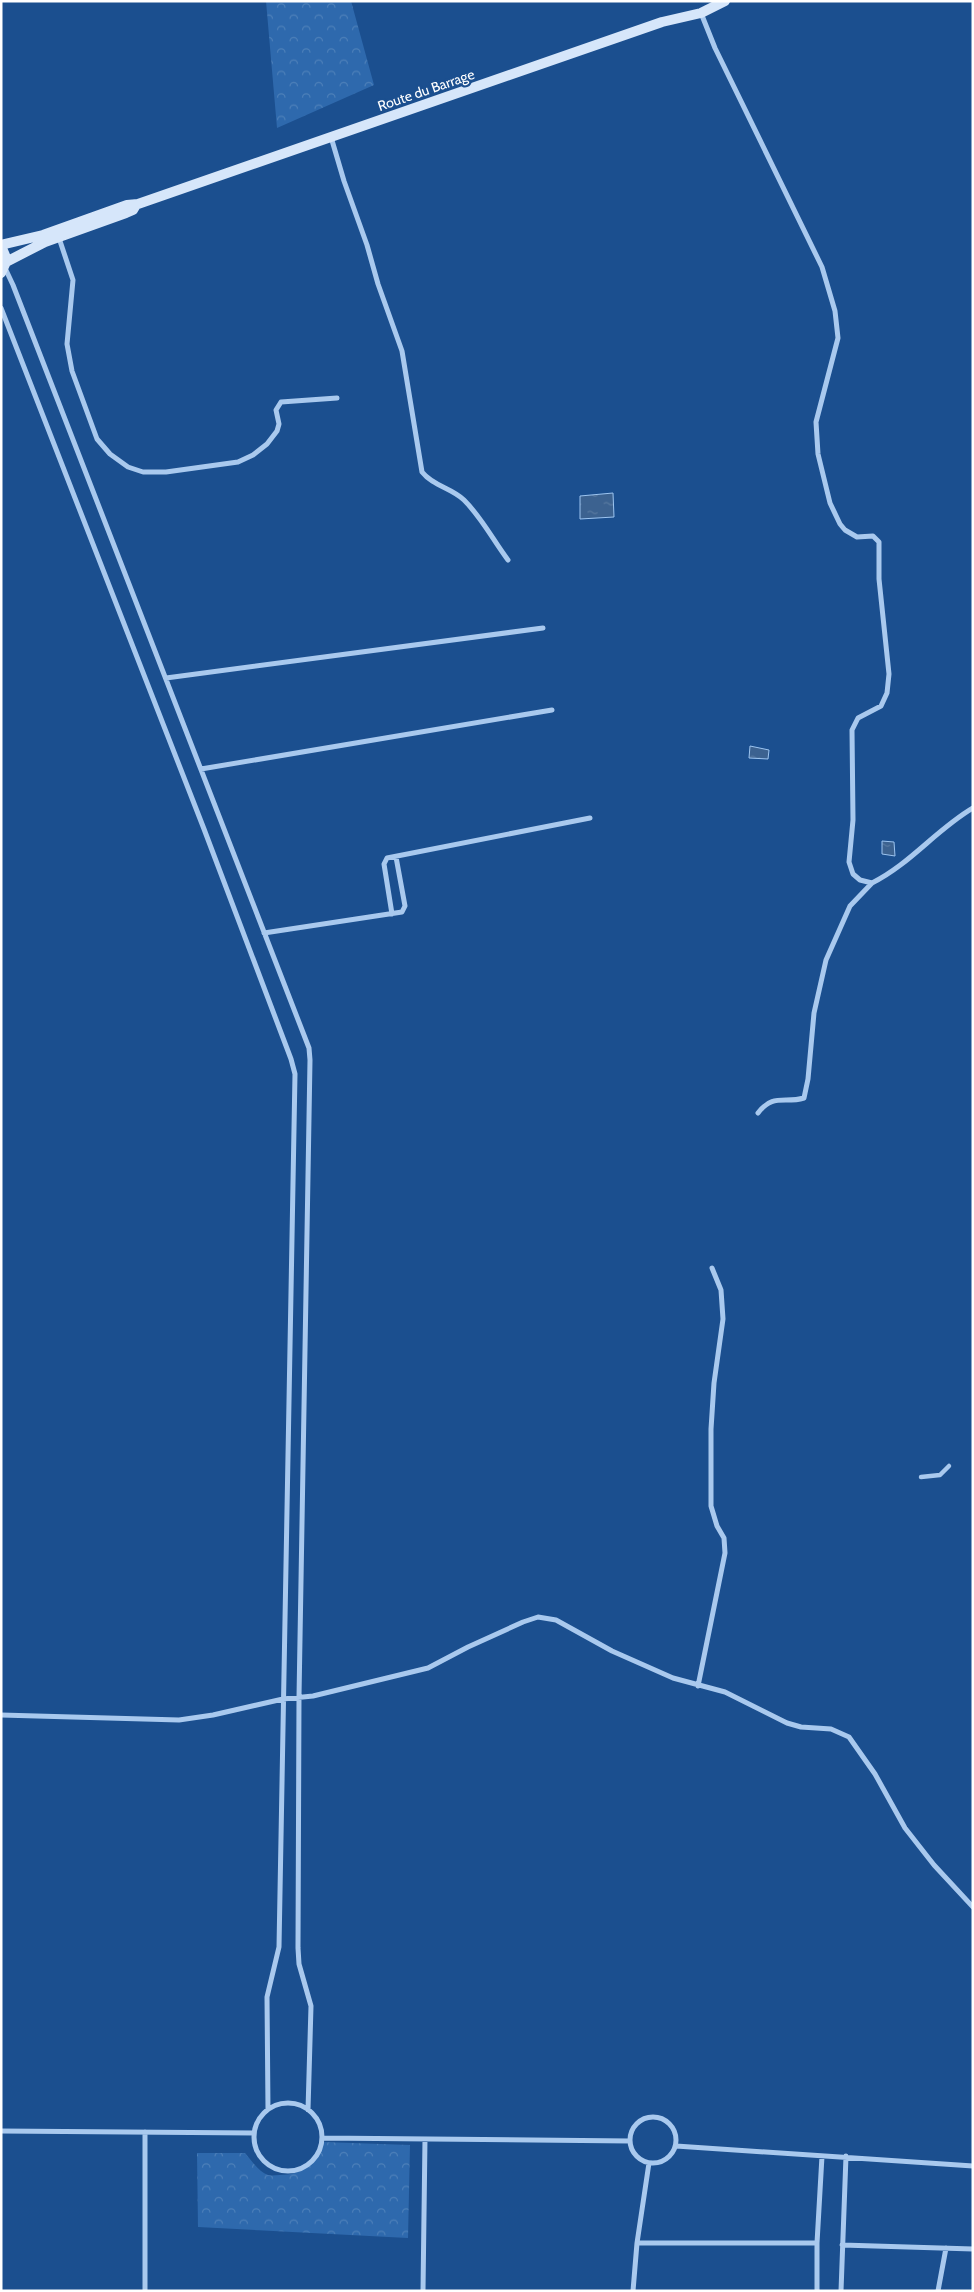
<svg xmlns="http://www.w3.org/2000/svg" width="974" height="2292" font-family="Cabin,sans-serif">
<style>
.forest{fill:url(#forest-crowns)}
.water{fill:url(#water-ripples);stroke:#9cc4f0}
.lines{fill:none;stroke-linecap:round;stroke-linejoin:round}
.pedestrian{stroke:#a9c9ee;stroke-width:4.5}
.minor{stroke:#a9c9ee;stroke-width:5}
.secondary{stroke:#d6e6fa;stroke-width:10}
.labels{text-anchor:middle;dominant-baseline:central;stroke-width:4.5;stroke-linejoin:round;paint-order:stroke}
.street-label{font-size:14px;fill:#fff;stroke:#1b4f8f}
</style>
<defs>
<pattern id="forest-crowns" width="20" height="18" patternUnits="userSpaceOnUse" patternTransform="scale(1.25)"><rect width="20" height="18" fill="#2e69ad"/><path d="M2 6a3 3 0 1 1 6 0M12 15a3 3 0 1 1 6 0" fill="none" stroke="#4d80b9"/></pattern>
<pattern id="water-ripples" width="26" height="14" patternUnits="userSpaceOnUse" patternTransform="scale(1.25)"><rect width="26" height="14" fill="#3c6290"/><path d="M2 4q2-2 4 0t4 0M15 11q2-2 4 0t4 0" fill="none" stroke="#597aa1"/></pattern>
</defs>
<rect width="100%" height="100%" fill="#1b4f8f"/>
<path class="forest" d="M266 1H351L374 85 277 128Z
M323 2142 410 2145 408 2238 198 2227 197 2153H245C251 2160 259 2172 268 2175 271 2176 276 2175 280 2175 303 2175 315 2162 323 2142Z"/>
<path class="water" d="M613 493 614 517 580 519V496Z
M750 746 769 750 768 759 749 758Z
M882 841 894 842 895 856 882 854Z"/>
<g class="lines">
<path class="pedestrian" d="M921 1477 940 1475 949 1466"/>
<path class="minor" d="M701 13 715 48 822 267 835 311 838 338 816 422 818 454 830 503 840 524 845 530 857 537 873 536 879 542V579L889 674 887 693 881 706 858 718 852 730 853 820 849 862 853 874 860 880 872 883C909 865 937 829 973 808
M331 137 344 181 367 245 378 284 402 351 422 472C433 486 452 488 464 500 482 518 493 540 508 560
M59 238 73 280 67 344 72 371 97 439 110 454 128 467 143 472H166L238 462 253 455 267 444 277 431 279 424 276 410 281 402 337 398
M5 268 13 285 309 1048 310 1060 299 1697 298 1948 299 1964 311 2006 308 2110
M1 308 204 829 291 1059 295 1074 279 1947 267 1997 268 2109
M166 678 543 628
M201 769 552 710
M392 914 384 864 387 858 590 818
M264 933 402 912 405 906 396 857
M758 1113C773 1093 785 1104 804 1098L808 1079 814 1013 826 960 850 906 872 883
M698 1686 725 1553 724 1538 717 1526 711 1506V1429L714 1383 723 1319 721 1290 712 1268
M1 1715 179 1720 213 1715 283 1699 313 1696 428 1668 468 1647 523 1622 538 1617 556 1620 612 1651 673 1678 725 1692 787 1723 801 1727 831 1729 849 1737 875 1774 905 1828 934 1865 973 1907
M254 2137a34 34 0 1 1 68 0a34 34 0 1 1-68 0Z
M630 2140a23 23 0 1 1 46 0a23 23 0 1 1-46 0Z
M1 2131 254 2133
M322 2138 630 2141
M676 2146 973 2166
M637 2243H817
M842 2245 973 2249
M145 2291V2132
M423 2291 425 2139
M633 2291 637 2243 649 2163
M817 2291V2243L822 2156
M841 2291 846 2156
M938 2291 946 2248"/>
<path class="secondary" d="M1 245 43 235 127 205 138 204 662 22 701 13 725 1
M1 246 7 260 1 273
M6 262 45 242 126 213 133 210 136 205"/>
</g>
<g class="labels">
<g class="street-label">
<text transform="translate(426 90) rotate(-19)">Route du Barrage</text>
</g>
</g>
<rect width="974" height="2292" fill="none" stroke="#ffffff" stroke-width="5"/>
</svg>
